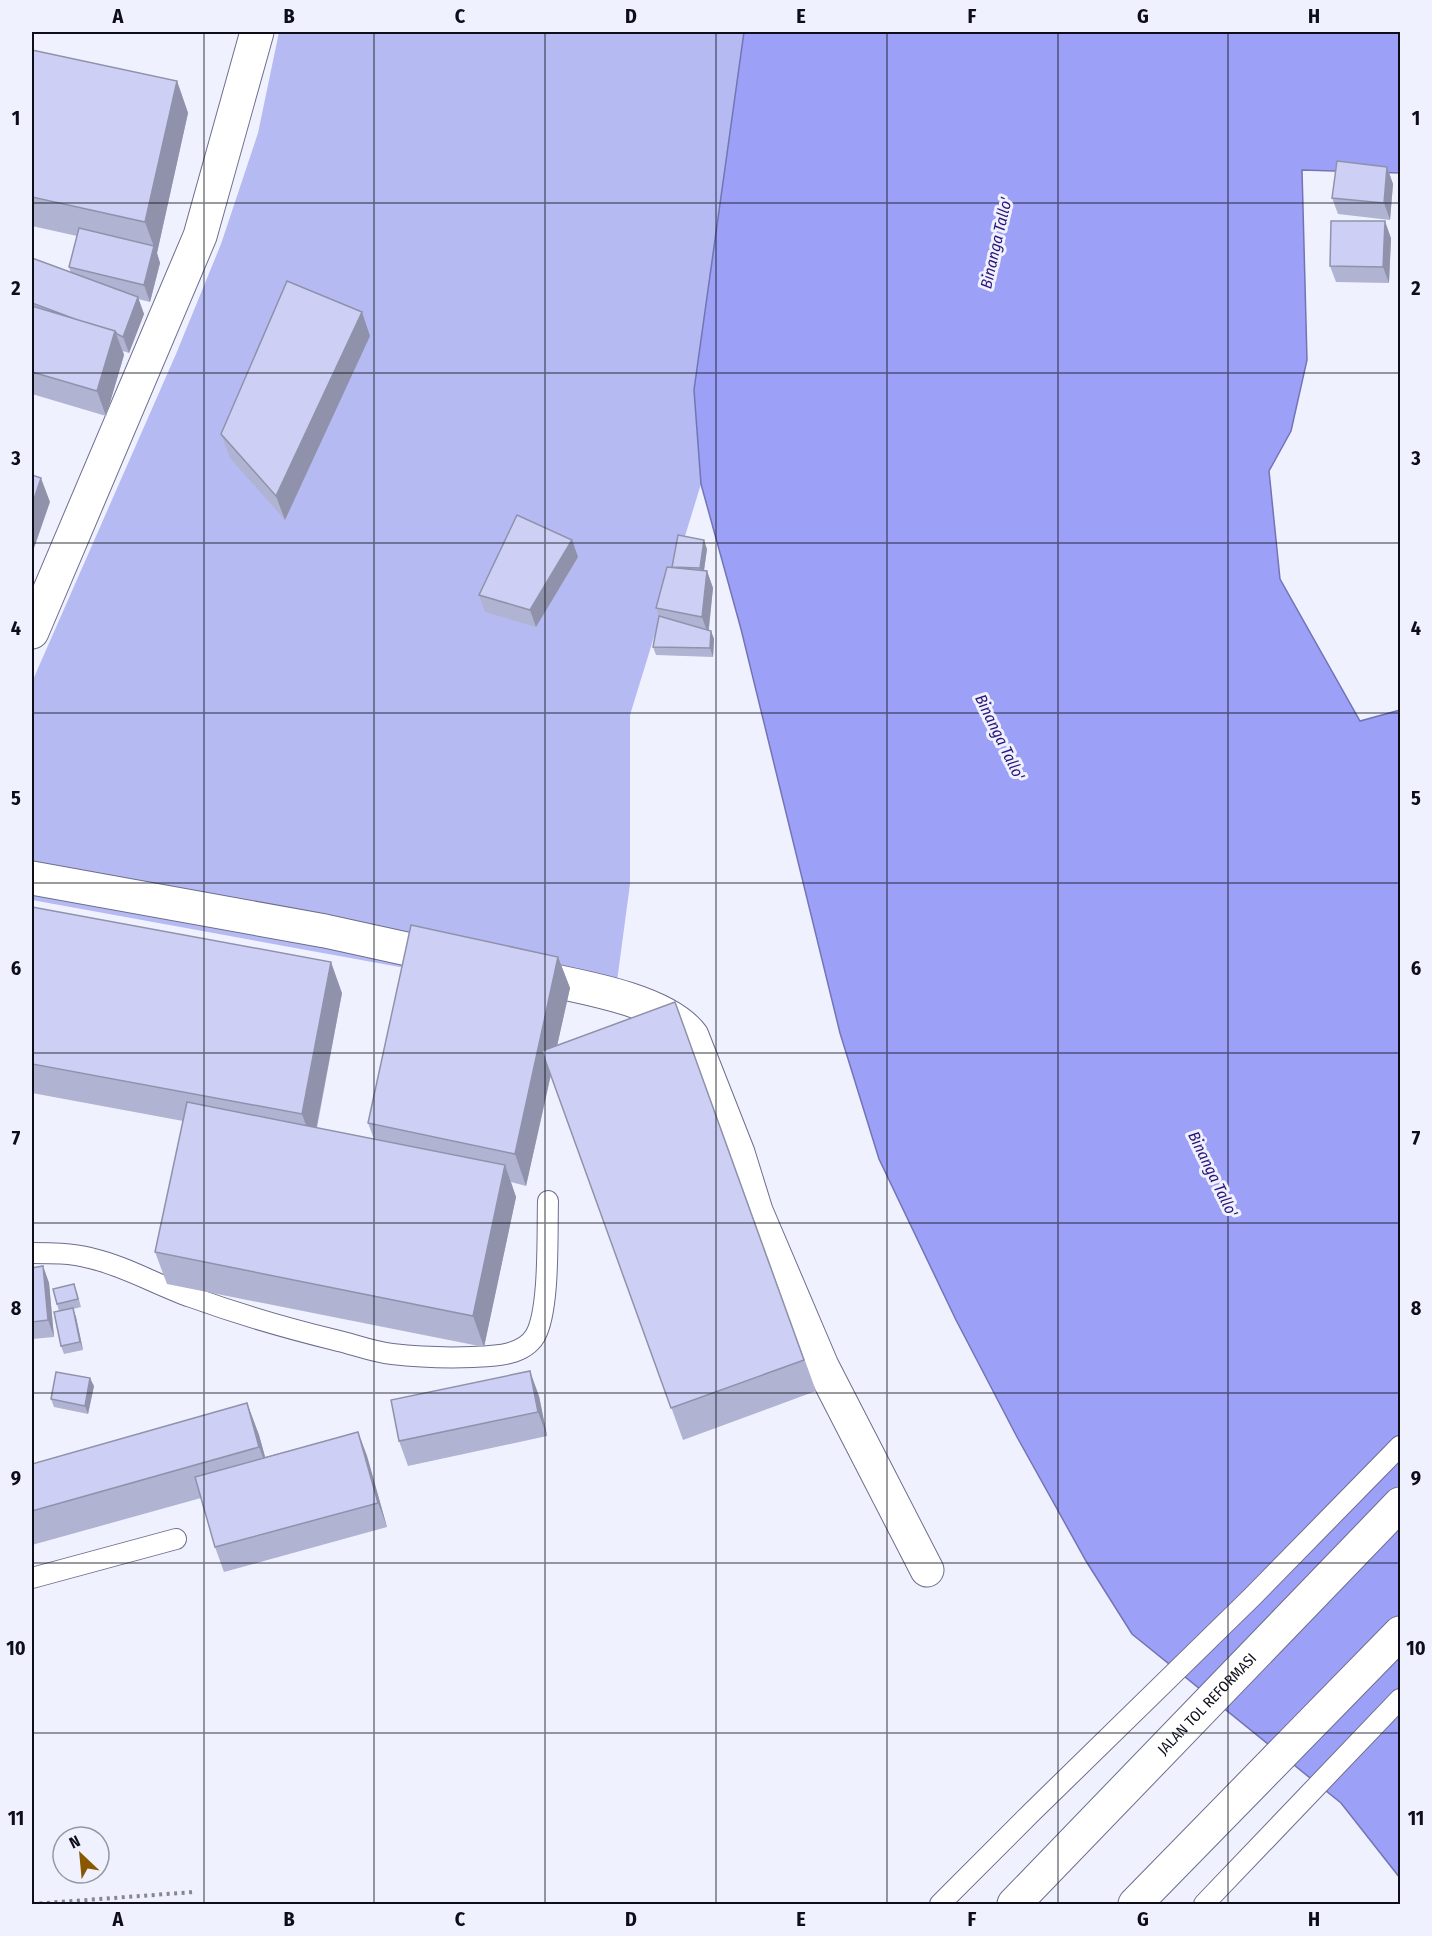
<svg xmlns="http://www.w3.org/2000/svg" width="1432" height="1936" font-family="'Fira Sans Condensed',sans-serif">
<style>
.green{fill:#b6baf2}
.water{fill:#9da0f7;stroke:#7274b4;stroke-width:1.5}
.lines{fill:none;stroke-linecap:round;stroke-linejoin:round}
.service-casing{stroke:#6c6e8c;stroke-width:22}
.minor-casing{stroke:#6c6e8c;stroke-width:35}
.tertiary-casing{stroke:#6c6e8c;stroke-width:35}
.motorway-casing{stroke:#6c6e8c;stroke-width:35}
.path{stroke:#858693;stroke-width:4;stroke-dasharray:3 4.5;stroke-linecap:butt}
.service{stroke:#fff;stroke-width:20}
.minor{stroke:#fff;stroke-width:33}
.tertiary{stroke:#fff;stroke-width:33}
.motorway{stroke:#fff;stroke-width:33}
.wall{fill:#b0b3d2}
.shaded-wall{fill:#9092ab}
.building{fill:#cdd0f4;stroke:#9092ab;stroke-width:1.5}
.grid{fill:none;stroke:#0d0e19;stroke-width:1.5;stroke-opacity:0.55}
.labels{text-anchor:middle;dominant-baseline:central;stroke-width:6;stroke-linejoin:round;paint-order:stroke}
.street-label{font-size:15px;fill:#0d0e19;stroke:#f0f1ff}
.water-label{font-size:16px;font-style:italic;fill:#291478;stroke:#f0f1ff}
.neatline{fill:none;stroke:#0d0e19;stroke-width:2}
.grid-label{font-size:20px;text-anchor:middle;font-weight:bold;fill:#0d0e19}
</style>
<rect width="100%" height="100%" fill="#f0f1ff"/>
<path class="green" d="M279 32H744L694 390 701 484 630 715V884L613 1011 482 982 32 900V682L176 354 221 244 258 133Z"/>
<path class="water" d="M744 32H1400V173L1302 170 1307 360 1291 431 1269 471 1280 579 1360 721 1400 710V1878L1341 1803 1132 1634 1086 1561 1017 1437 956 1320 879 1159 840 1033 741 629 701 484 694 390Z"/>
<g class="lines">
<defs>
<path id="service" d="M32 1253C51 1253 71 1253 90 1258 125 1266 157 1285 191 1297 238 1314 286 1328 335 1340 353 1344 373 1352 392 1354 418 1357 446 1358 473 1357 493 1356 523 1356 535 1336 550 1311 547 1233 548 1201
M32 1578 176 1539
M940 1904 1031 1813 1252 1597 1400 1446
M1204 1904 1400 1699"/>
<path id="minor" d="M32 878 325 931 448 958
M525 975C570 985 664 998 692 1036L738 1153 756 1211 822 1366 927 1570"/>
<path id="tertiary" d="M32 632 200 236 257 32"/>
<g id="motorway">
<path id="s1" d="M1014 1904 1400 1504"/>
<path d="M1135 1904 1400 1633"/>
</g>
</defs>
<use href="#service" class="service-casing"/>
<use href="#minor" class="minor-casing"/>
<use href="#tertiary" class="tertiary-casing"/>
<use href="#motorway" class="motorway-casing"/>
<path class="path" d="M32 1904 194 1892"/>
<use href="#service" class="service"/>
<use href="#minor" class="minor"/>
<use href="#tertiary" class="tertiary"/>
<use href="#motorway" class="motorway"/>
</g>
<path class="wall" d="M32 50 177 81 188 113 157 253 160 263 150 302 138 299 144 314 129 353 123 351 124 355 106 416 32 394V258L71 273 69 267 77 236 32 226Z
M1387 167 1393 184 1390 220 1338 214 1332 198Z
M1391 238 1389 283 1336 282 1330 266Z
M370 336 285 520 230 458 221 434Z
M572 540 578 557 536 627 485 612 479 595Z
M707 549 704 571H707L713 588 709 630 711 631 714 639 713 657 656 655 653 647 659 616 656 608 672 567Z
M32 907 342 993 317 1128 374 1139 368 1123 558 957 570 988 557 1045 675 1002 816 1391 683 1440 551 1075 526 1186 511 1182 516 1197 484 1347 167 1284 155 1252 183 1121 32 1093Z
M43 1266 49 1283 54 1337 32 1339V1268Z
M77 1292 81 1307 73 1309 76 1317 83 1350 64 1354 61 1346 59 1311 57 1304Z
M94 1386 88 1414 54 1407 51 1399Z
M539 1396 547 1436 408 1466 399 1441Z
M247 1403 259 1435 265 1457 358 1432 367 1456 387 1527 224 1572 215 1547 201 1498 32 1545V1464Z"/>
<path class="shaded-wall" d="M177 81 188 113 157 253 160 263 150 302 144 285 154 247 145 222Z
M1387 167 1393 184 1390 220 1384 203Z
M1385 221 1391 238 1389 283 1383 267Z
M138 297 144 314 129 353 123 337Z
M362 312 370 336 285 520 276 496Z
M115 331 124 355 106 416 97 391Z
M41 478 50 502 32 554V505Z
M572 540 578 557 536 627 530 610Z
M704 540 707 549 703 577 700 568Z
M707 571 713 588 708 634 702 617Z
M711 631 714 639 713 657 710 648Z
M558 957 570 988 526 1186 515 1154Z
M331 962 342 993 313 1145 302 1114Z
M505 1165 516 1197 484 1347 473 1316Z
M43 1266 49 1283 54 1337 48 1320Z
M73 1308 76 1317 83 1350 80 1342Z
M530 1371 539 1396 547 1436 538 1412Z
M90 1378 94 1386 88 1414 85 1406Z
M247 1403 259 1435 271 1478 259 1447Z
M358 1432 367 1456 387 1527 378 1503Z"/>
<path class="building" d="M32 50 177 81 145 222 32 197Z
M1337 161 1387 167 1384 203 1332 198Z
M1331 221H1385L1383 267 1330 266Z
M79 228 154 246 144 285 69 267Z
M32 258 138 297 123 337 117 334 115 331 75 319 32 303Z
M287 281 362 312 276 496 221 434Z
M32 306 115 331 97 391 32 372Z
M32 475 41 478 32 505Z
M517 515 572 540 530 610 479 595Z
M678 535 704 540 700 568 672 567Z
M667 567 707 571 702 617 656 608Z
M659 616 711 631 710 648 653 647Z
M32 907 331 962 302 1114 32 1064Z
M411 925 558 957 515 1154 368 1123Z
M675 1002 804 1360 671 1408 542 1051Z
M187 1102 505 1165 473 1316 155 1252Z
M43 1266 48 1320 32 1322V1268Z
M74 1284 78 1299 57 1304 53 1289Z
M73 1308 80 1342 61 1346 54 1312Z
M530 1371 538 1412 399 1441 391 1400Z
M56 1372 90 1378 85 1406 51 1399Z
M247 1403 259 1447 32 1511V1464Z
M358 1432 378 1503 215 1547 195 1477Z"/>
<path class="grid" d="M204 32V1904M374 32V1904M545 32V1904M716 32V1904M887 32V1904M1058 32V1904M1228 32V1904M32 203H1400M32 373H1400M32 543H1400M32 713H1400M32 883H1400M32 1053H1400M32 1223H1400M32 1393H1400M32 1563H1400M32 1733H1400"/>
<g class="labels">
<g class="street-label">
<text stroke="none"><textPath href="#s1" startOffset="278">JALAN TOL REFORMASI</textPath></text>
</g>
<g class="water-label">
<text transform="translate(996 243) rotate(-77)">Binanga Tallo'</text>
<text transform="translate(1000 737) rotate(64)">Binanga Tallo'</text>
<text transform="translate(1213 1174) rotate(64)">Binanga Tallo'</text>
</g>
</g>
<rect width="1432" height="1936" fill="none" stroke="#f0f1ff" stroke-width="66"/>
<g transform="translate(81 1855) rotate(334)"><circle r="28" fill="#f0f1ff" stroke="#9596a3" stroke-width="1.5"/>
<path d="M0-4.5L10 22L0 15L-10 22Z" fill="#895700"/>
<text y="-9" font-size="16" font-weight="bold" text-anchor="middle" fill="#0d0e19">N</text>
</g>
<rect x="33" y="33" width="1366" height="1870" class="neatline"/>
<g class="grid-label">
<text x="118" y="23">A</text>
<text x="289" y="23">B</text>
<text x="460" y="23">C</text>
<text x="631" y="23">D</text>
<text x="801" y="23">E</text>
<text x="972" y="23">F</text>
<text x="1143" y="23">G</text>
<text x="1314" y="23">H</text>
<text x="16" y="125">1</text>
<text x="1416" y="125">1</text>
<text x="16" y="295">2</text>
<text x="1416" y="295">2</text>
<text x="16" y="465">3</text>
<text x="1416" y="465">3</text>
<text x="16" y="635">4</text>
<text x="1416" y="635">4</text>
<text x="16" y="805">5</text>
<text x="1416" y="805">5</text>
<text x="16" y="975">6</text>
<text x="1416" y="975">6</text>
<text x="16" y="1145">7</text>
<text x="1416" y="1145">7</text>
<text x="16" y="1315">8</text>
<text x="1416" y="1315">8</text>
<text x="16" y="1485">9</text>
<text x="1416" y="1485">9</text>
<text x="16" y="1655">10</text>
<text x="1416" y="1655">10</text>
<text x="16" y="1825">11</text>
<text x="1416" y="1825">11</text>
<text x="118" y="1926">A</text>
<text x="289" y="1926">B</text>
<text x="460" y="1926">C</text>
<text x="631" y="1926">D</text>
<text x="801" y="1926">E</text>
<text x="972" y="1926">F</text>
<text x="1143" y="1926">G</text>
<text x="1314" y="1926">H</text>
</g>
</svg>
